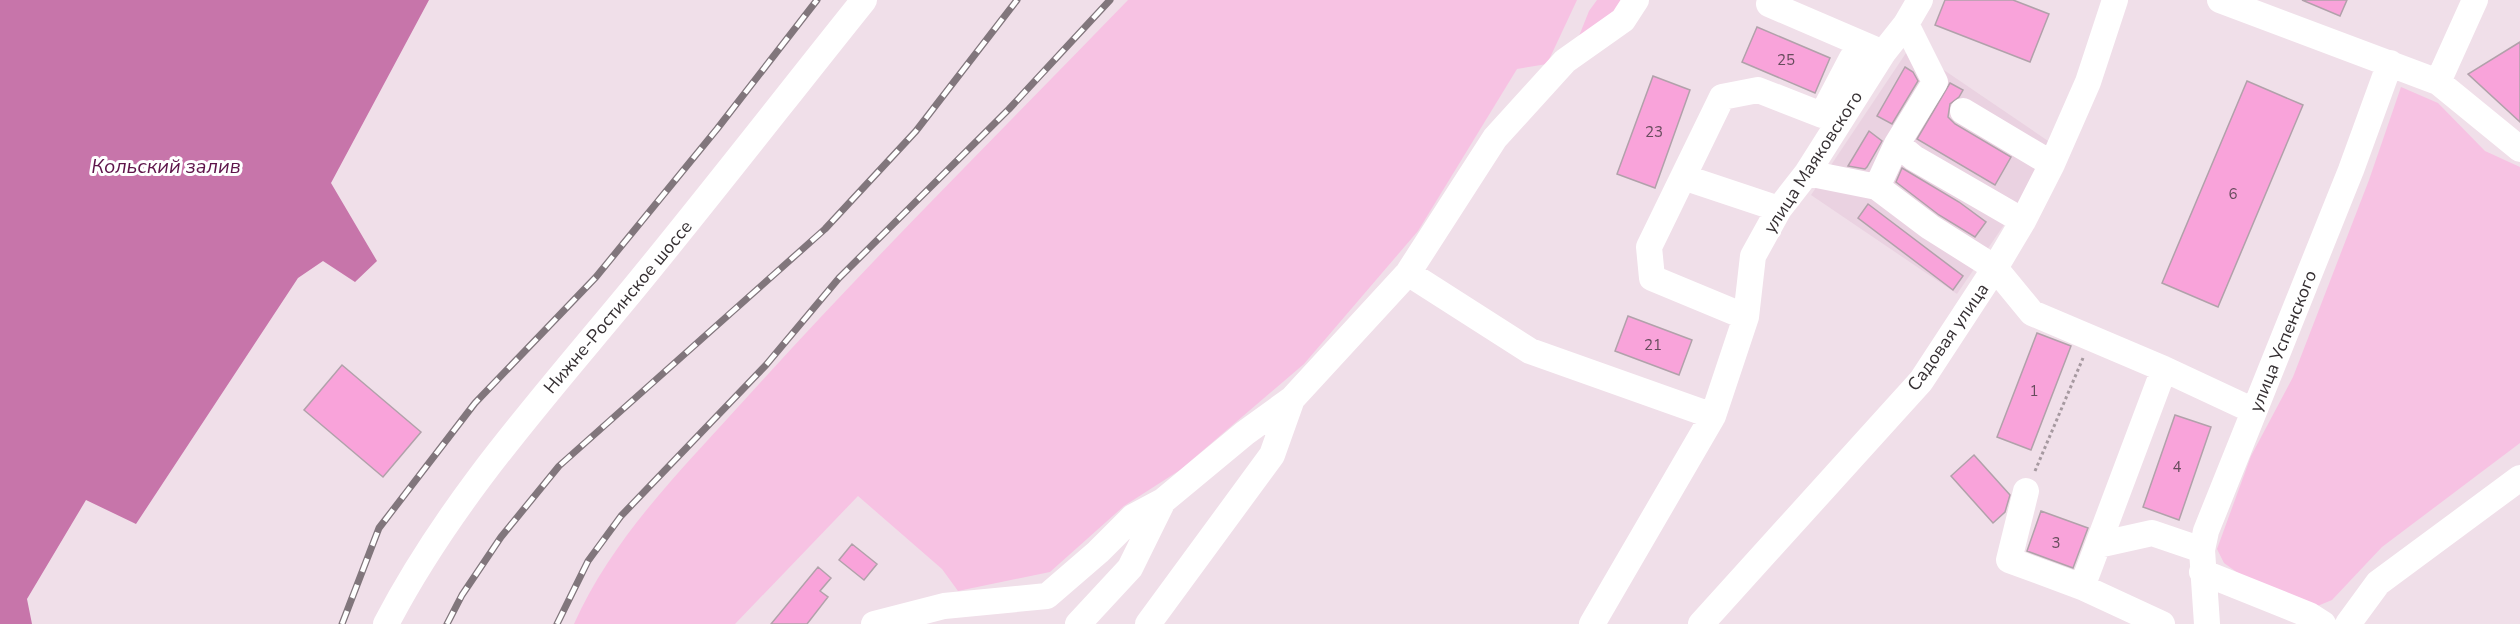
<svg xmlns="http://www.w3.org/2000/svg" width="2520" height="624" font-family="'Nunito Sans',sans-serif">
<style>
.built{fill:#ead2e1}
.green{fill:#f7c2e3}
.water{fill:#c775aa}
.building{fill:#f9a3da;stroke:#b1a1aa;stroke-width:1.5}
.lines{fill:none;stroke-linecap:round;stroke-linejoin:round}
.path{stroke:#a699a0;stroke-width:3;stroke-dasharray:3 3;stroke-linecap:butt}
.minor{stroke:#fff;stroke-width:26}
.rail-casing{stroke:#81767c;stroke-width:7}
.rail{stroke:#fff;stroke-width:4.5;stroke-dasharray:14;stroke-linecap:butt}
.labels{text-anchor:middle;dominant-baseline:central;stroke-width:6;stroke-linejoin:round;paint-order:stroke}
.number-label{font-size:15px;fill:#664c5c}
.street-label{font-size:18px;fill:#352f32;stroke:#fff}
.water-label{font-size:20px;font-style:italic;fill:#5e144a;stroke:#fff}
</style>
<rect width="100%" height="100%" fill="#f0dfe9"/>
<path class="built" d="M1910 47 2057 147 1957 294 1811 195Z"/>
<path class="green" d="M1128 0H1577L1547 64 1517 69 1418 231 1304 364 1180 470 1124 506 1050 572 958 591 942 569 858 496 735 624H574C613 536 685 466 749 395 871 260 1001 131 1128 0Z
M1597 0H1628L1621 10 1579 36 1589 11Z
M2401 87 2438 103 2485 151 2520 167V443L2382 547 2332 600 2315 607 2238 573 2224 563 2217 549 2251 456 2293 377 2369 180Z"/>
<path class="water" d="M0 0H429L331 183 377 261 355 282 323 261 298 278 136 524 86 500 27 599 32 624H0Z"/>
<path class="building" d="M1945 0H2013L2049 14 2030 62 1935 25Z
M2302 0H2347L2340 16Z
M1757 27 1830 58 1815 93 1742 62Z
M2520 42V122L2468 74Z
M1905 67 1913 72 1918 81 1892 124 1877 116Z
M1653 76 1690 90 1655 188 1617 174Z
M2247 81 2303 105 2218 307 2162 283Z
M1950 83 1963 90 1959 97 1950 104 1948 117 1955 124 2011 157 1995 185 1917 139Z
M1869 131 1882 141 1867 167 1865 169 1848 166Z
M1902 168 1959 202 1986 222 1975 237 1939 215 1896 182Z
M1868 204 1963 276 1953 290 1858 218Z
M1628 316 1692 340 1679 375 1615 351Z
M2037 333 2071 346 2031 450 1997 437Z
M342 365 421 432 383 477 304 410Z
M2175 415 2211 427 2179 520 2143 507Z
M1974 455 2010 495 2005 512 1993 523 1951 476Z
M2041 511 2088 528 2073 568 2027 551Z
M852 544 877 564 864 580 839 560Z
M818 567 831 578 820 591 828 597 807 624H771Z"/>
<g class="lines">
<path class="path" d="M2035 471 2083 358"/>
<path class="minor" d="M2220 0 2438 82 2520 149
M1769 4 1883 53
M1906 24 1935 82 1897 144 1914 158 2023 221
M2438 82 2475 0
M1963 111 2052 164
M1897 144 1877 187 1930 227 1995 268 2032 313 2164 369 2254 411
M1807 173 1877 187
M1683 177 1779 209
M1408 273 1530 351 1713 416
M1746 317 1652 278 1649 247 1722 97 1758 90 1822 115 1852 58 1883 53
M2026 491 2009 560 2082 587 2162 624
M2098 545 2152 533 2202 550
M2202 572 2309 615 2323 624
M2082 587 2164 369
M386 624C451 499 545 396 634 288 712 193 787 96 864 0
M874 624 944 606 1047 596 1098 552 1133 517 1163 501
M1078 624 1130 568 1163 501 1245 433 1292 399
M1148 624 1272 455 1292 399 1408 273 1495 138 1565 61 1623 20 1636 0
M1592 624 1713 416 1746 317 1753 256 1779 209 1807 173 1883 53 1906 24 1920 0
M1701 624 1921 381 1995 268 2023 221 2052 164 2088 82 2115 0
M2207 624 2202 550 2206 531 2351 170 2390 63
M2348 624 2378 583 2520 478"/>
<defs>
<path id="rail" d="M342 624 379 528 475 403 596 277 717 129 817 0
M447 624 462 595 501 537 559 466 825 229 916 131 1017 0
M557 624 588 561 621 516 766 365 839 278 1009 109 1110 0"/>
</defs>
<use href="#rail" class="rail-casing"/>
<use href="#rail" class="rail"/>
</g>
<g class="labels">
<g class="number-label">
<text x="1786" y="60">25</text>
<text x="1654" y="132">23</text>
<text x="2233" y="194">6</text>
<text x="1653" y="345">21</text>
<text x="2034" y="391">1</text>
<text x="2177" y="467">4</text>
<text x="2056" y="543">3</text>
</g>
<g class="street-label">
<text transform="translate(1813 162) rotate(-57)">улица Маяковского</text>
<text transform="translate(618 307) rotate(-50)">Нижне-Ростинское шоссе</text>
<text transform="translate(1948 337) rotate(-55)">Садовая улица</text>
<text transform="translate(2283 341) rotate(-68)">улица Успенского</text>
</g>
<g class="water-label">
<text x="166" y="166">Кольский залив</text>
</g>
</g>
</svg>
